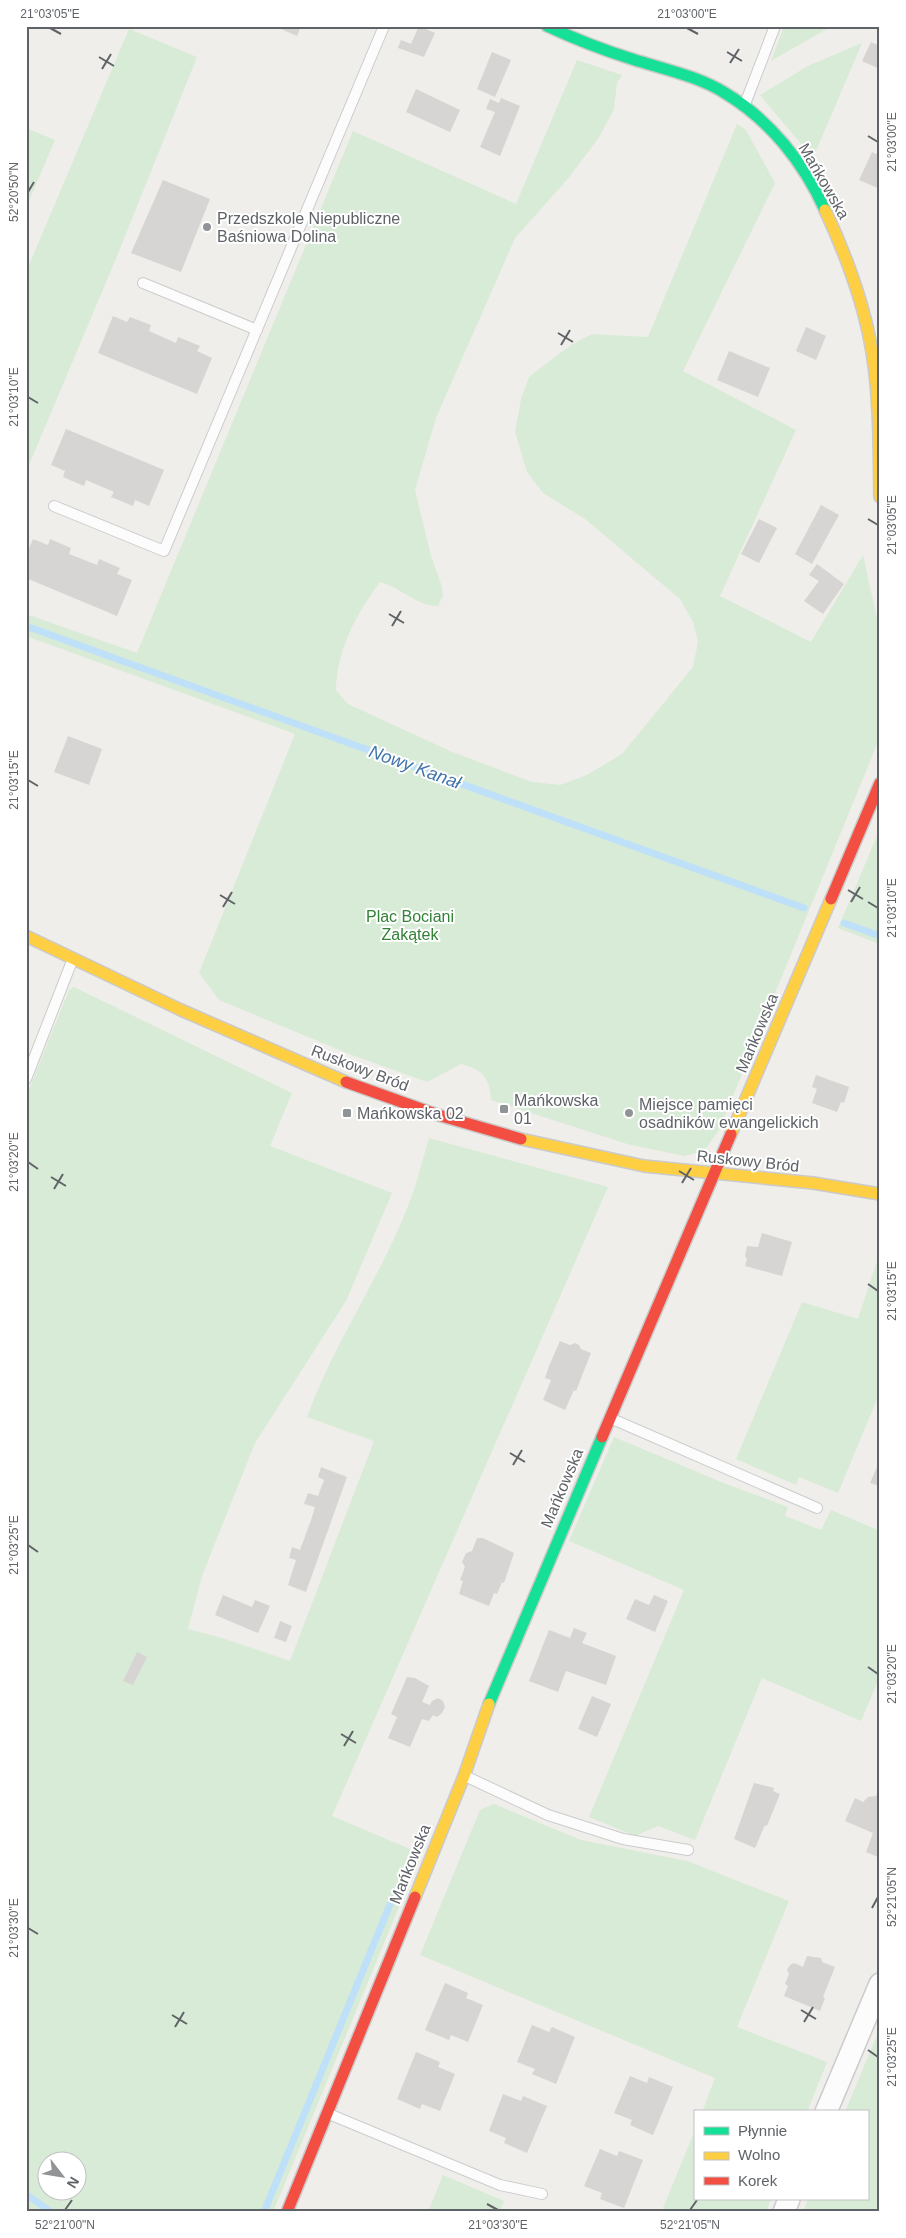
<svg xmlns="http://www.w3.org/2000/svg" width="906" height="2238" font-family="Arial,sans-serif">
<style>
.green{fill:#d8ebd6;fill-rule:evenodd}
.lines{fill:none;stroke-linecap:round;stroke-linejoin:round}
.stream{stroke:#bfe0f9;stroke-width:7}
.building{fill:#d6d5d3}
.lane-casing{stroke:#cbcccc;stroke-width:12}
.street-casing{stroke:#cbcccc;stroke-width:24}
.fast-casing{stroke:#cacacb;stroke-width:14}
.slow-casing{stroke:#cacacb;stroke-width:14}
.jam-casing{stroke:#cacacb;stroke-width:14}
.lane{stroke:#fdfcfc;stroke-width:10}
.street{stroke:#fdfcfc;stroke-width:21}
.fast{stroke:#16e098;stroke-width:11}
.slow{stroke:#ffcf43;stroke-width:11}
.jam{stroke:#f24e42;stroke-width:11}
.ticks{fill:none;stroke:#5f6368;stroke-width:2}
.poi-dot{fill:#919496;stroke:#fff;stroke-width:2}
.labels{text-anchor:middle;dominant-baseline:central;stroke-width:4;stroke-linejoin:round;paint-order:stroke}
.street-label{font-size:16px;fill:#5f6368;stroke:#fff}
.poi-label{font-size:16px;fill:#5f6368;stroke:#fff;text-anchor:start}
.park-label{font-size:16px;fill:#348238;stroke:#fff}
.water-label{font-size:18px;font-style:italic;fill:#4174aa;stroke:#fff}
.neatline{fill:none;stroke:#5f6368;stroke-width:2}
.ticks-label{font-size:12px;text-anchor:middle;fill:#5f6368}
</style>
<rect width="100%" height="100%" fill="#efeeea"/>
<path class="green" d="M784 26H832L771 61Z
M129 29 197 57 115 261 26 472V272Z
M862 43 813 158 760 95 808 66Z
M577 60 622 75 617 83 614 109 598 139 566 181 515 238 436 418 415 490 431 556 441 584 443 596 438 606C417 606 400 587 380 582 356 614 337 650 336 690L348 704 450 751 532 782 560 785 587 775 622 754 693 667 698 642 693 622 680 599 585 519 543 493 527 472 515 432 521 399 529 377 552 359 573 344 592 334 648 337 737 124 746 130 775 183 683 371 796 430 720 596 811 642 863 555 880 632V737L719 1130 704 1151 684 1156 627 1144 491 1100C490 1078 482 1069 461 1064L427 1082 349 1054 219 1000 199 973 295 734 26 636V614L137 653 353 131 516 204Z
M26 128 55 140 26 208Z
M880 829V944L838 928Z
M74 987 292 1093 270 1146 392 1193 346 1301 255 1443 202 1576 188 1629 222 1638 290 1661 374 1441 307 1417C333 1345 378 1281 406 1211 416 1187 422 1162 429 1138L608 1187 332 1816 410 1849 409 1852 420 1856 273 2212H26V1097L69 990ZM48 2160H78V2190H48Z
M880 1252V1392L838 1493 799 1477 796 1485 736 1459 802 1302 858 1319Z
M614 1437 726 1484 788 1507 785 1516 821 1530 831 1510 880 1531V1676L861 1721 762 1678 695 1840 658 1826 635 1836 589 1817 684 1590 569 1541Z
M494 1804 581 1840 687 1861 789 1901 737 2027 827 2062 807 2112H702L715 2078 420 1955 480 1810Z
M880 2028V2212H803L808 2199H867V2112H845Z
M695 2130V2199H771L766 2212H673L663 2208Z
M443 2175 504 2201 501 2209 509 2212H428Z"/>
<g class="lines">
<path class="stream" d="M26 626 804 908
M844 923 880 936
M26 2194 51 2212
M264 2212 391 1902"/>
</g>
<path class="building" d="M274 26H301L297 36Z
M419 26 435 33 424 57 398 48 401 40 411 44Z
M871 42 880 46V69L862 61Z
M492 52 511 60 495 97 477 89Z
M416 89 460 110 450 132 406 112Z
M501 98 520 106 500 156 480 147 495 112 486 109 490 99 499 103Z
M872 152 880 156V189L859 180Z
M163 180 210 199 181 272 131 253Z
M113 316 127 322 130 317 151 325 149 331 176 343 178 337 200 346 197 351 212 358 197 394 98 353Z
M806 327 826 336 816 360 796 351Z
M729 351 770 368 758 397 717 380Z
M66 429 164 470 149 506 135 500 133 506 111 497 114 492 86 480 84 486 63 477 65 471 51 465Z
M821 505 839 515 812 564 795 554Z
M759 519 777 528 759 563 741 554Z
M33 539 48 545 50 539 71 548 69 554 97 565 99 559 120 568 117 574 132 580 117 616 26 578V556Z
M817 564 844 584 823 614 804 601 819 581 809 575Z
M68 736 102 749 89 785 54 772Z
M816 1075 849 1087 844 1103 841 1102 837 1112 812 1103 817 1089 812 1087Z
M762 1233 792 1242 782 1276 745 1266 747 1259 745 1256 747 1246 758 1247Z
M560 1341 570 1345 575 1343 579 1345 581 1349 591 1353 576 1391 574 1390 565 1410 543 1400 551 1380 545 1378 549 1366Z
M880 1460V1486L870 1483Z
M321 1467 347 1477 306 1592 288 1585 296 1560 289 1558 292 1547 300 1550 311 1520 315 1507 304 1504 308 1493 318 1496 324 1480 318 1477Z
M477 1538H483L514 1553 504 1583 502 1582 497 1594 494 1593 489 1606 459 1594 463 1581 460 1580 465 1567 462 1562 466 1553 472 1551Z
M223 1595 252 1607 255 1600 270 1606 258 1633 215 1615Z
M654 1595 668 1601 655 1632 626 1619 635 1599 649 1605Z
M280 1621 292 1626 286 1642 274 1638Z
M574 1628 587 1633 582 1643 616 1656 606 1685 566 1671 558 1692 529 1681 549 1630 570 1638Z
M137 1652 147 1657 133 1685 123 1681Z
M407 1677 415 1678 429 1686 422 1702 430 1705 432 1701 438 1698 443 1701 445 1707 442 1713 437 1717 433 1715 429 1721 422 1719 410 1747 388 1738 397 1717 391 1714Z
M592 1696 611 1704 597 1737 578 1729Z
M754 1783 774 1788 773 1791 780 1794 767 1826 765 1825 755 1848 734 1839Z
M880 1787V1858L866 1852 873 1833 845 1821 855 1798 863 1802 868 1797 876 1796Z
M807 1956 821 1958 822 1962 835 1967 823 1997 825 1998 820 2011 784 1996 788 1986 785 1984 789 1974 787 1970 790 1965 794 1963 803 1967Z
M445 1983 468 1993 466 1998 483 2005 468 2042 451 2035 449 2040 425 2030Z
M532 2025 549 2032 552 2027 575 2037 556 2084 532 2074 535 2069 517 2062Z
M416 2052 440 2062 438 2067 455 2074 440 2111 422 2104 420 2109 397 2099Z
M630 2076 647 2083 649 2077 673 2087 653 2135 630 2125 632 2120 614 2113Z
M503 2094 521 2101 523 2096 547 2106 527 2153 504 2143 506 2138 489 2131Z
M600 2149 617 2156 619 2151 643 2160 624 2208 600 2199 602 2193 584 2186Z"/>
<g class="lines">
<defs>
<path id="lane" d="M745 104 775 26
M143 283 257 330
M54 506 164 551 384 26
M26 1079 72 961
M610 1418 817 1508
M465 1776 548 1815 623 1839 688 1850
M329 2114 500 2185 542 2194"/>
<path id="street" d="M826 2112 880 1984
M784 2212 789 2199"/>
<path id="fast" d="M547 26C575 39 603 50 632 59 663 69 698 76 725 93 770 120 804 163 825 210
M489 1704 602 1437"/>
<path id="slow" d="M825 210C846 255 864 302 872 352 880 400 879 449 880 497
M26 936 181 1010 346 1082
M731 1134 831 899
M521 1139 644 1166 813 1183 880 1194
M415 1897 464 1776 489 1704"/>
<path id="jam" d="M831 899 880 783
M346 1082 438 1115 521 1139
M602 1437 731 1134
M287 2212 415 1897"/>
</defs>
<use href="#lane" class="lane-casing"/>
<use href="#street" class="street-casing"/>
<use href="#fast" class="fast-casing"/>
<use href="#slow" class="slow-casing"/>
<use href="#jam" class="jam-casing"/>
<use href="#lane" class="lane"/>
<use href="#street" class="street"/>
<use href="#fast" class="fast"/>
<use href="#slow" class="slow"/>
<use href="#jam" class="jam"/>
</g>
<path class="ticks" d="M50 28 61 34M687 28 698 34M727 52 742 61M99 57 114 66M730 63 739 49M102 69 111 54M868 136 878 142M28 192 34 182M558 333 573 342M561 345 570 330M28 397 38 403M868 519 878 525M389 614 404 623M392 626 401 611M28 780 38 786M848 890 863 899M220 895 235 904M851 902 860 887M868 902 878 908M223 907 232 892M28 1162 38 1169M679 1171 694 1180M51 1177 66 1186M682 1183 691 1168M54 1189 63 1174M868 1284 878 1291M510 1453 525 1462M513 1465 522 1450M28 1545 38 1552M868 1667 878 1674M341 1734 356 1743M344 1746 353 1731M872 1908 878 1897M28 1928 38 1934M801 2010 816 2019M172 2015 187 2024M804 2022 813 2007M175 2027 184 2012M868 2050 878 2057M487 2204 498 2210M65 2210 72 2200M690 2210 697 2200"/>
<g class="poi-dot">
<circle cx="207" cy="227" r="5"/>
<rect x="499" y="1104" width="10" height="10" rx="2.5"/>
<rect x="342" y="1108" width="10" height="10" rx="2.5"/>
<circle cx="629" cy="1113" r="5"/>
</g>
<g class="labels">
<g class="street-label">
<text transform="translate(824 181) rotate(60)">Mańkowska</text>
<text transform="translate(757 1033) rotate(-67)">Mańkowska</text>
<text transform="translate(360 1068) rotate(21)">Ruskowy Bród</text>
<text transform="translate(748 1161) rotate(6)">Ruskowy Bród</text>
<text transform="translate(562 1488) rotate(-67)">Mańkowska</text>
<text transform="translate(410 1864) rotate(-68)">Mańkowska</text>
</g>
<g class="poi-label">
<text x="217" y="218">Przedszkole Niepubliczne<tspan x="217" dy="18">Baśniowa Dolina</tspan></text>
<text x="514" y="1100">Mańkowska<tspan x="514" dy="18">01</tspan></text>
<text x="639" y="1104">Miejsce pamięci<tspan x="639" dy="18">osadników ewangelickich</tspan></text>
<text x="357" y="1113">Mańkowska 02</text>
</g>
<g class="park-label">
<text x="410" y="916">Plac Bociani<tspan x="410" dy="18">Zakątek</tspan></text>
</g>
<g class="water-label">
<text transform="translate(415 767) rotate(20)">Nowy Kanał</text>
</g>
</g>
<rect width="906" height="2238" fill="none" stroke="#ffffff" stroke-width="55"/>
<rect x="694" y="2110" width="175" height="90" fill="#ffffff" stroke="#bfc1c3"/>
<rect x="704" y="2127" width="25" height="8" fill="#16e098" stroke="#bfc1c3"/>
<text x="738" y="2136" font-size="15" fill="#5f6368">Płynnie</text>
<rect x="704" y="2152" width="25" height="8" fill="#ffcf43" stroke="#bfc1c3"/>
<text x="738" y="2160" font-size="15" fill="#5f6368">Wolno</text>
<rect x="704" y="2177" width="25" height="8" fill="#f24e42" stroke="#bfc1c3"/>
<text x="738" y="2186" font-size="15" fill="#5f6368">Korek</text>
<g transform="translate(62 2176) rotate(121)"><circle r="24" fill="#ffffff" stroke="#bfc1c3"/>
<path d="M0-4L9 19L0 12L-9 19Z" fill="#919496"/>
<text y="-8" font-size="14" font-weight="bold" text-anchor="middle" fill="#5f6368">N</text>
</g>
<rect x="28" y="28" width="850" height="2182" class="neatline"/>
<g class="ticks-label">
<text x="50" y="18">21°03'05"E</text>
<text x="687" y="18">21°03'00"E</text>
<text transform="translate(892 142) rotate(-90)" y="4">21°03'00"E</text>
<text transform="translate(14 192) rotate(-90)" y="4">52°20'50"N</text>
<text transform="translate(14 397) rotate(-90)" y="4">21°03'10"E</text>
<text transform="translate(892 525) rotate(-90)" y="4">21°03'05"E</text>
<text transform="translate(14 780) rotate(-90)" y="4">21°03'15"E</text>
<text transform="translate(892 908) rotate(-90)" y="4">21°03'10"E</text>
<text transform="translate(14 1162) rotate(-90)" y="4">21°03'20"E</text>
<text transform="translate(892 1291) rotate(-90)" y="4">21°03'15"E</text>
<text transform="translate(14 1545) rotate(-90)" y="4">21°03'25"E</text>
<text transform="translate(892 1674) rotate(-90)" y="4">21°03'20"E</text>
<text transform="translate(892 1897) rotate(-90)" y="4">52°21'05"N</text>
<text transform="translate(14 1928) rotate(-90)" y="4">21°03'30"E</text>
<text transform="translate(892 2057) rotate(-90)" y="4">21°03'25"E</text>
<text x="65" y="2229">52°21'00"N</text>
<text x="498" y="2229">21°03'30"E</text>
<text x="690" y="2229">52°21'05"N</text>
</g>
</svg>
